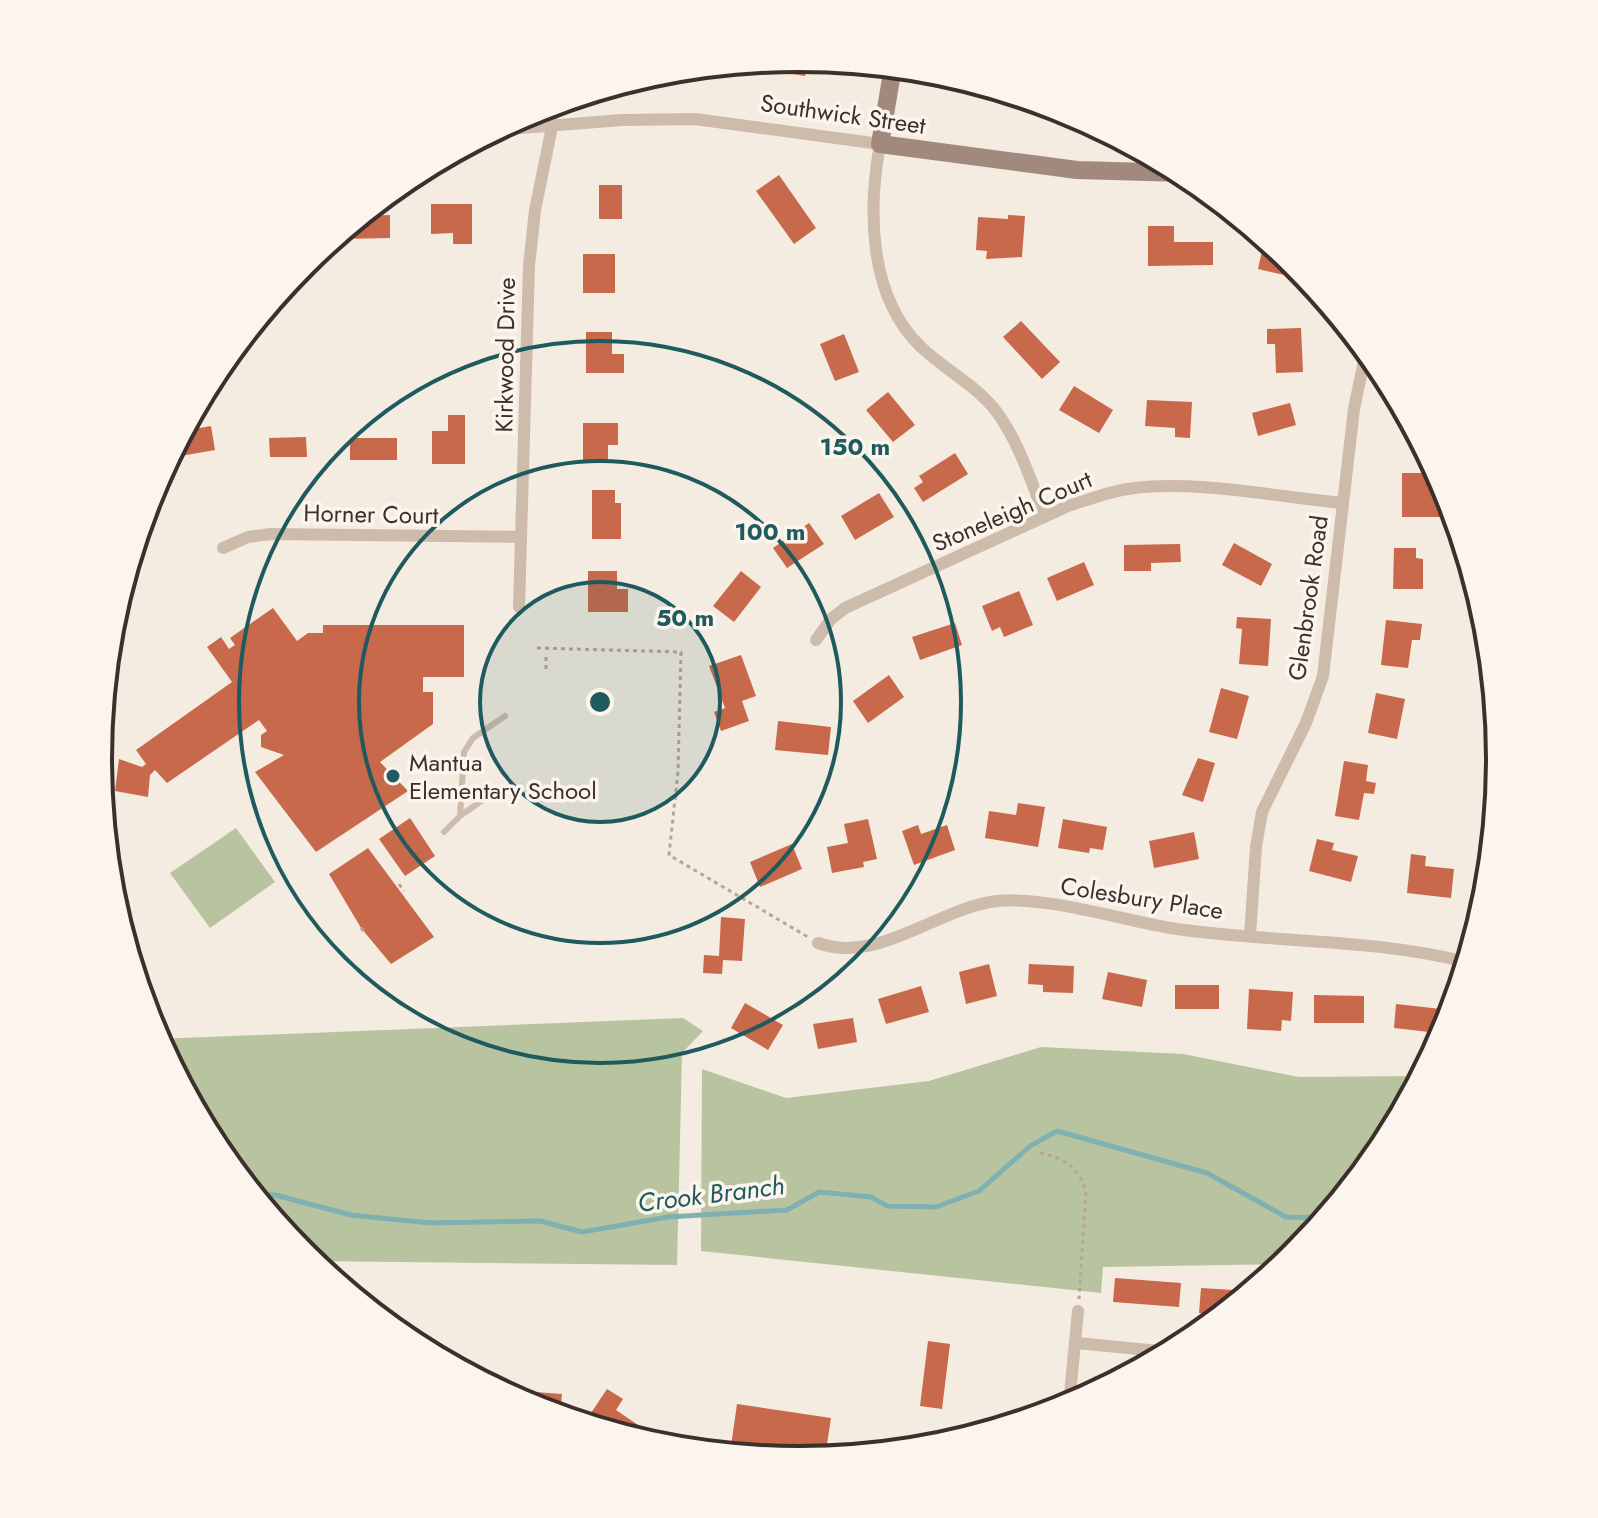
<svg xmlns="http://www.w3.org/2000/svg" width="1598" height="1518" font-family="Jost,sans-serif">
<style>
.green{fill:#b8c4a0}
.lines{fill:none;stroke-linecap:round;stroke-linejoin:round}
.stream{stroke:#7fb0b2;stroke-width:5}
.building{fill:#c8694b}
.path{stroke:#b9a596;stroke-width:3;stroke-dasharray:4 4;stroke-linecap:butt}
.lane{stroke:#cdbbac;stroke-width:6}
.street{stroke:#cdbbac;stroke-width:12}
.secondary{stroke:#a18a7d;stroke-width:18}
.ring{fill:none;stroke:#1f5a5e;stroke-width:4}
.poi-dot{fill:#1f5a5e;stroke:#fbf5ee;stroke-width:3}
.labels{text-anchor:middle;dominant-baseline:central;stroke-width:7;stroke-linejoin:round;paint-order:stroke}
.street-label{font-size:24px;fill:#3b302b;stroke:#fbf5ee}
.poi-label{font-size:24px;fill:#3b302b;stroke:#fbf5ee;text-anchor:start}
.water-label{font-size:26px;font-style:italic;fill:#1f5a5e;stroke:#fbf5ee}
.rim{fill:none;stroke:#3b302b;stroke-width:4}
.centre{fill:#1f5a5e;stroke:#fbf5ee;stroke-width:4}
.ring-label{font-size:24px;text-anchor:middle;font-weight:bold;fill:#1f5a5e;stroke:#fbf5ee;stroke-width:7;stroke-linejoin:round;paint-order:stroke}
</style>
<rect width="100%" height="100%" fill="#f4ebe1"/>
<path class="green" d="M236 828 275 882 210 928 170 873Z
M683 1018 703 1031 682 1053 677 1265 311 1261 216 1148 158 1039Z
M1041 1047 1183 1054 1299 1077 1420 1076 1382 1149 1284 1264 1103 1267 1101 1293 701 1251 702 1069 786 1098 929 1081Z"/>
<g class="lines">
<path class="stream" d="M253 1194 275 1195 351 1215 430 1223 540 1221 582 1232 668 1217 787 1210 819 1192 871 1197 887 1206 936 1207 979 1191 1030 1146 1057 1131 1207 1173 1286 1217 1325 1218"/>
</g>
<path class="building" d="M808 59 805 76 778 72 779 60Z
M975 84V83L1012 95 1007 104Z
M779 175 816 228 794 244 756 191Z
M599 185H622V219H599Z
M431 204H472V244H453V233L431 234Z
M390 215V238L343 239 342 231 361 216Z
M1008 215 1025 216 1022 257 986 259 987 251 976 250 978 217 1008 219Z
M1148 226H1174V242H1213V265L1148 266Z
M1264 242 1295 264 1310 281 1258 269Z
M583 254H615V293H583Z
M1021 321 1060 362 1042 379 1003 337Z
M1301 328 1303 372 1276 373 1275 344H1267V329Z
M586 332H612V354H624V373H586Z
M844 334 859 372 835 381 820 344Z
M1074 386 1113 410 1099 433 1059 410Z
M888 392 915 425 893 442 866 410Z
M1147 400 1192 402 1190 438 1175 437V428L1145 426Z
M1290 403 1296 425 1258 436 1252 413Z
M448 415H465V464H432V431H448Z
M583 423H618V445H608V461H583Z
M211 426 215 450 169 458 183 431Z
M1412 426 1421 443H1412Z
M306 437 307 457H270L269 438Z
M350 438H397V460H350Z
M955 453 968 474 923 502 914 488 923 482 919 476Z
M1402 473H1437L1444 485V517H1402Z
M592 490H615V503H621V539H592Z
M879 493 894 517 855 540 841 516Z
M809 523 824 544 787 568 773 548Z
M1234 543 1272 564 1261 586 1222 565Z
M1180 544 1181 562 1151 563V571H1124V545Z
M1394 548H1416V558L1423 559V589H1393Z
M1084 562 1094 585 1057 601 1047 578Z
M588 571H617V589H628V612H588Z
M741 571 761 587 734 622 713 606Z
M1019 591 1033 625 1004 637 1000 627 992 631 982 606Z
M273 608 297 641 308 633H323V625H464V677H423V692H433V724L380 762 408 791 316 852 255 772 284 755 261 747V735L267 731 259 720 167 783 155 770 150 775 148 797 115 791 119 759 142 767 146 764 136 750 232 682 207 647 221 637 229 649 235 645 230 638Z
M1237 617 1271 619 1268 666 1239 664 1242 629 1236 628Z
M1386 620 1422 624 1420 640H1412L1408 668 1381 665Z
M955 623 962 645 920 660 912 637Z
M741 655 756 696 742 701 749 721 721 731 714 712 725 708 709 666Z
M889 675 904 697 868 723 853 701Z
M1221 688 1249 696 1237 739 1209 732Z
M1376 693 1405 699 1397 739 1368 733Z
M778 721 831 727 828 755 775 750Z
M1198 758 1215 763 1203 802 1182 795Z
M1344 761 1368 765 1366 781 1376 783 1374 794 1364 793 1359 820 1335 816Z
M1018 803 1045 807 1038 847 985 838 989 811 1016 815Z
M410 818 435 856 405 876 379 839Z
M868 819 877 859 863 862 864 867 832 873 827 847 848 843 844 824Z
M1063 819 1107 827 1103 850 1090 848 1089 853 1058 848Z
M918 825 921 834 947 825 955 850 914 865 902 831Z
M1194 832 1199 859 1154 868 1149 841Z
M1317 839 1334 843 1332 850 1358 856 1351 882 1309 871Z
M792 844 802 869 760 887 750 862Z
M368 848 434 937 391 964 361 928 329 874Z
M1411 854 1426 856 1425 866 1454 869 1451 898 1407 893Z
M721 917 745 919 742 961 723 960 722 974 703 973 704 955 719 956Z
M989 964 997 996 966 1004 959 972Z
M1029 964 1074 966 1073 993 1043 992V985L1028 984Z
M1108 972 1147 980 1142 1007 1102 999Z
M1175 985H1219V1009H1175Z
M921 986 929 1012 886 1024 878 999Z
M1249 989 1293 992 1291 1021 1282 1020 1281 1031 1247 1029Z
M1314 995 1364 996V1023H1314Z
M745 1003 783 1025 768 1050 731 1028Z
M1396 1004 1441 1009 1438 1033 1394 1028Z
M853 1018 857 1042 818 1049 813 1024Z
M1115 1278 1181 1283 1179 1307 1113 1302Z
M1201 1288 1250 1291 1222 1314 1199 1313Z
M928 1341 950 1344 942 1409 920 1406Z
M607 1389 623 1399 616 1410 644 1429 637 1439 601 1428 603 1425 589 1416Z
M507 1390 562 1394 560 1416 530 1406 507 1394Z
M737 1404 831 1418 825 1457 799 1460 730 1453Z"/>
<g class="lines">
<path class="path" d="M537 648 681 652 678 771 669 855 808 937
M546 669V656
M399 884 404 891
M361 928 366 934
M1040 1153C1064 1158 1078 1167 1086 1191L1079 1299"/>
<path class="lane" d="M460 816 487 797
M444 832 460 816 464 752 473 738 505 716"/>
<path class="street" d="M495 130 622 120 695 119 880 144C868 210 868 296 921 347 945 370 975 384 996 411 1019 442 1031 481 1045 517
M223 548 248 537 270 534 521 537
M519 607 529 266 535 210 552 127 550 105
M816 640 831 619 845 608 1068 506C1088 500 1107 492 1128 489 1190 479 1279 497 1343 503
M1250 935 1256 847 1262 812 1306 723 1323 676 1354 409 1366 351
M818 943C878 965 937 908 997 901 1049 896 1124 921 1177 929 1273 943 1371 938 1466 962
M1077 1343 1169 1352
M1069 1405 1078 1311"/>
<path class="secondary" d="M893 67 880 144 1077 170 1183 173"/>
</g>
<circle cx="600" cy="702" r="120" fill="#1f5a5e" fill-opacity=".12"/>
<g class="ring">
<circle cx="600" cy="702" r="120"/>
<circle cx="600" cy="702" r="241"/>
<circle cx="600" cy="702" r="361"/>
</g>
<circle class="poi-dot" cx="393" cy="776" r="8"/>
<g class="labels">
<g class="street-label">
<text transform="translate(843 114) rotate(8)">Southwick Street</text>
<text transform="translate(505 355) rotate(-89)">Kirkwood Drive</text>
<text transform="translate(1012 511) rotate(-23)">Stoneleigh Court</text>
<text transform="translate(371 514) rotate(1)">Horner Court</text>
<text transform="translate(1308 598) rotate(-82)">Glenbrook Road</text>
<text transform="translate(1142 898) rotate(9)">Colesbury Place</text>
</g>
<g class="poi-label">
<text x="409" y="762">Mantua<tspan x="409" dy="28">Elementary School</tspan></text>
</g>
<g class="water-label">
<text transform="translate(711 1194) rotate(-7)">Crook Branch</text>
</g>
</g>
<path d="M0 0H1598V1518H0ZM112 759a687 687 0 1 1 1374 0a687 687 0 1 1-1374 0Z" fill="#fbf5ee" fill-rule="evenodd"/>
<path class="rim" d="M112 759a687 687 0 1 1 1374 0a687 687 0 1 1-1374 0Z"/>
<circle cx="600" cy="702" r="12" class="centre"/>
<g class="ring-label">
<text x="855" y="455">150 m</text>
<text x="770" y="540">100 m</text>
<text x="685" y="626">50 m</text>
</g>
</svg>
